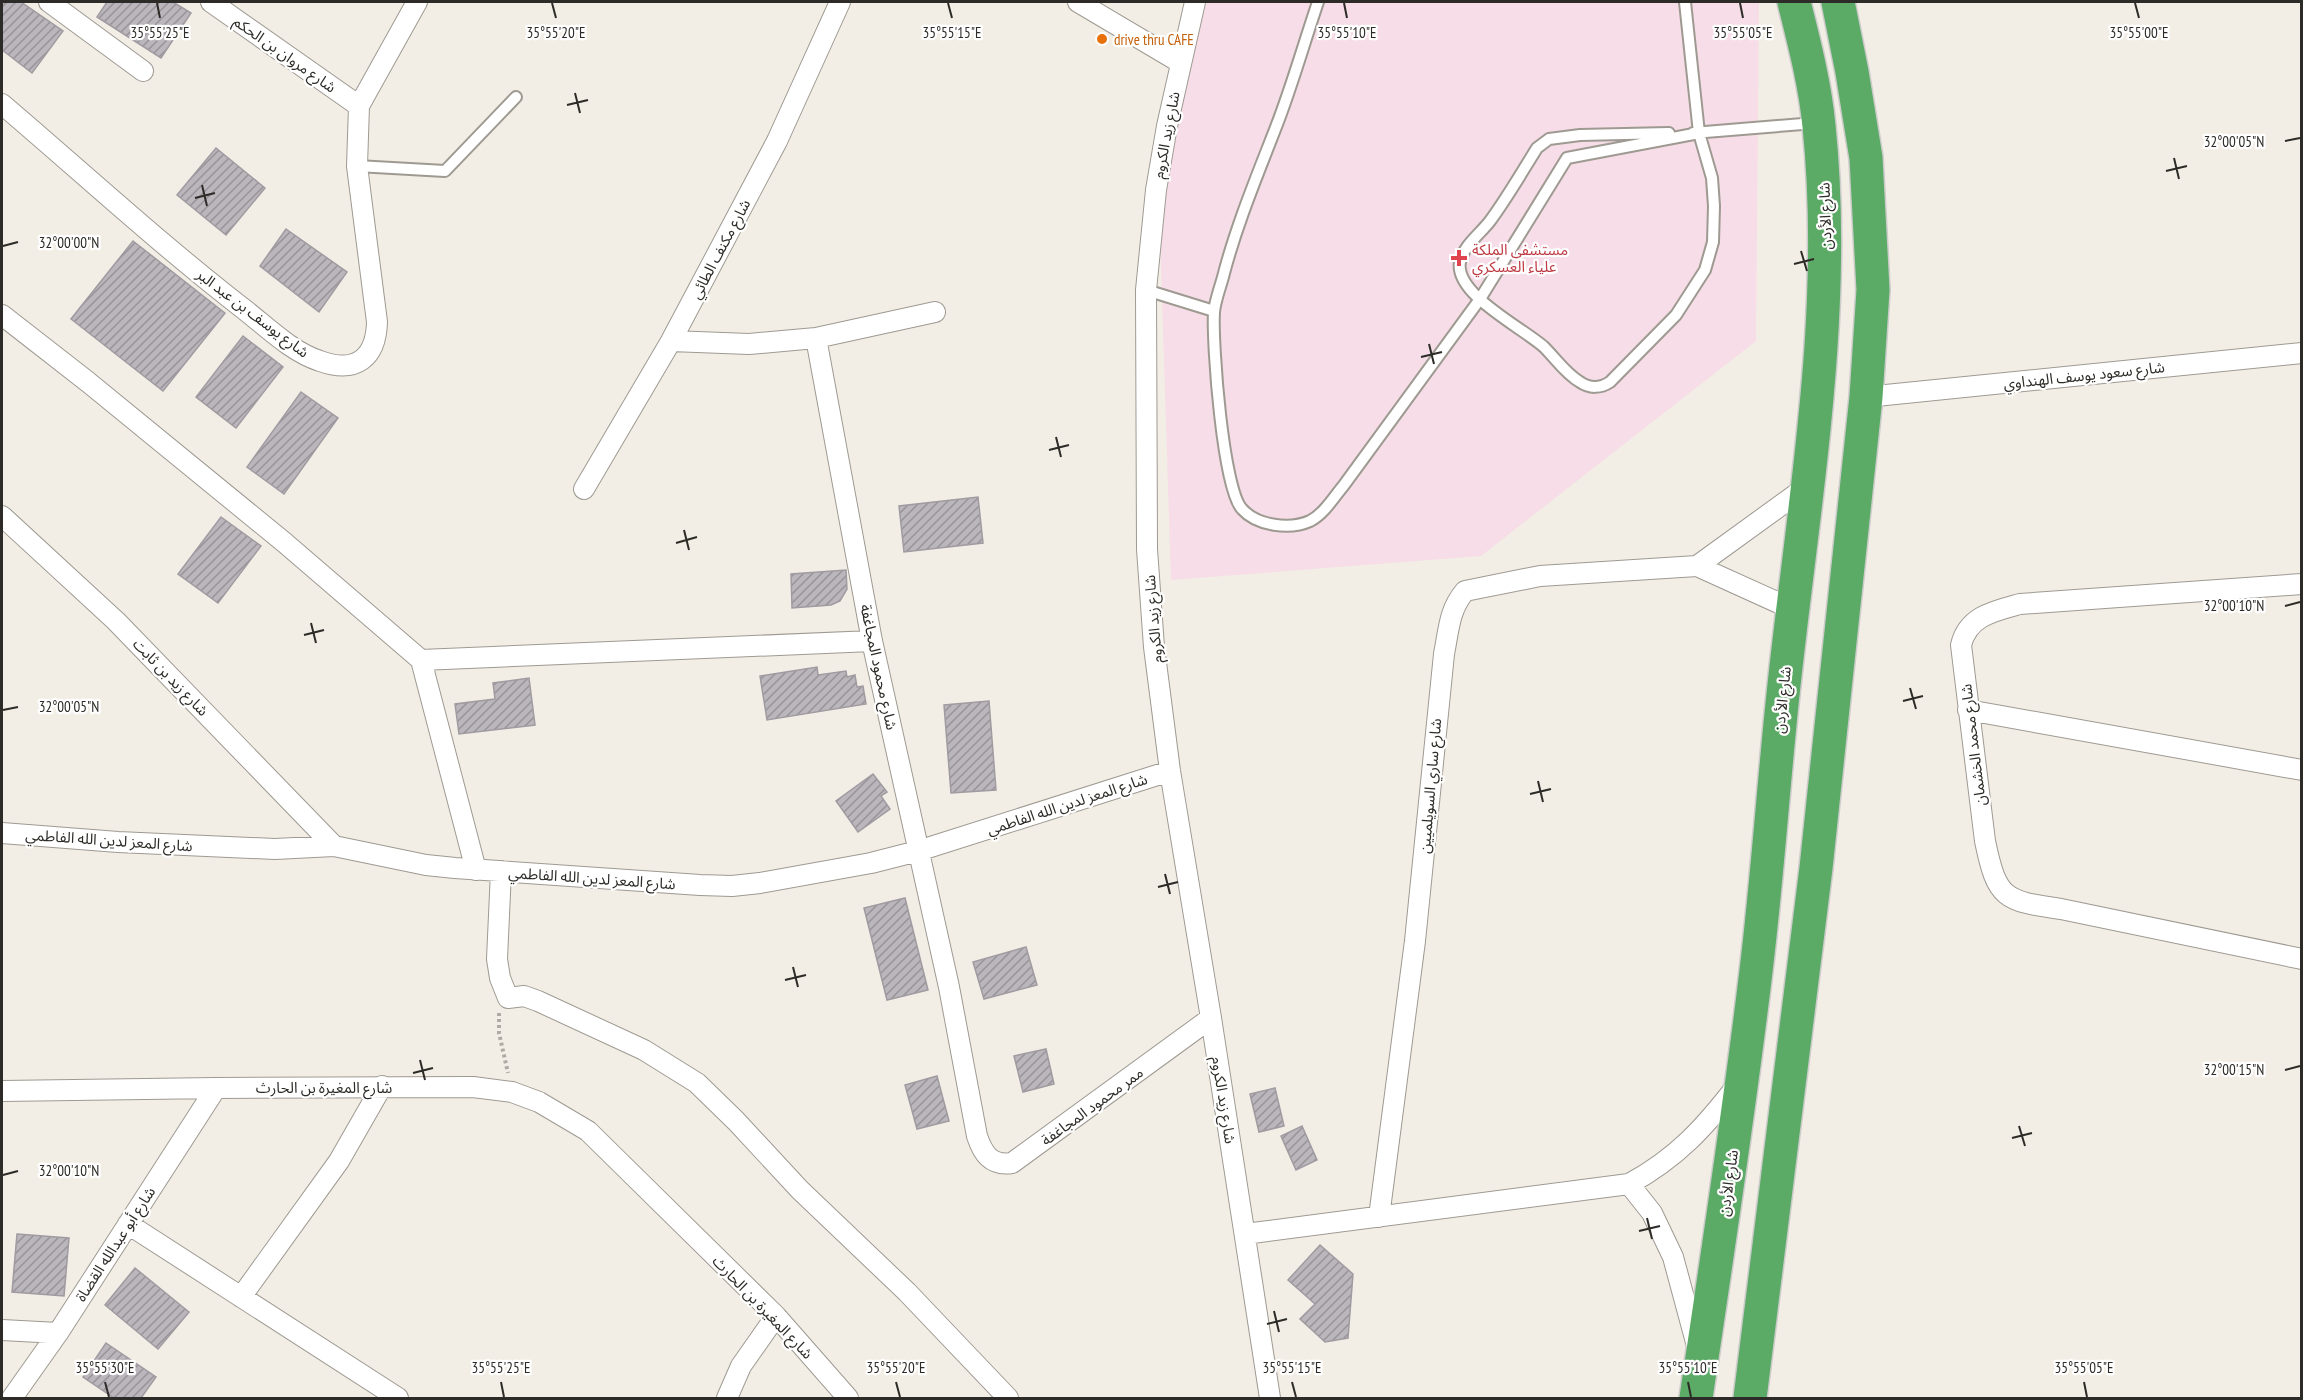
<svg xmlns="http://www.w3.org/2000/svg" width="2303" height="1400" font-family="'PT Sans Narrow','Noto Sans Arabic',sans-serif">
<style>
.medical{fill:#f6dde7}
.building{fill:url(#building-hatch);stroke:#a09aa1;stroke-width:1.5}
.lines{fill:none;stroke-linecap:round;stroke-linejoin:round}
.lane-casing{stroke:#9e9a92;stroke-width:14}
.street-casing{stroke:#9e9a92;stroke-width:22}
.highway-casing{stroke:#cccccb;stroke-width:36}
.path{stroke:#afaba4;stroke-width:4;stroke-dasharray:3 3;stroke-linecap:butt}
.lane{stroke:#fff;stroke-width:10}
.street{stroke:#fff;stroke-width:20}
.highway{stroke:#5bab66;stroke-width:33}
.ticks{fill:none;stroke:#2c2b27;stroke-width:2}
.food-dot{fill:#e8710a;stroke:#fff;stroke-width:2}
.health-dot{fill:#e0444e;stroke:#fff;stroke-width:2}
.labels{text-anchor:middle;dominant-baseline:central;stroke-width:4.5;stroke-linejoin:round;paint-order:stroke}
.food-label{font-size:15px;fill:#c56008;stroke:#fff;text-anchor:start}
.street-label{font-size:15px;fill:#2c2b27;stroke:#fff}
.health-label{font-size:15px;fill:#be3a42;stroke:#fff;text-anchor:start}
.ticks-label{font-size:15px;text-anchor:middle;fill:#2c2b27;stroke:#fff;stroke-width:4.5;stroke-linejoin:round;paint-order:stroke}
</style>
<defs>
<pattern id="building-hatch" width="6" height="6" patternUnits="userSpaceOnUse" patternTransform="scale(1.5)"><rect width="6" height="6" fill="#bbb5bc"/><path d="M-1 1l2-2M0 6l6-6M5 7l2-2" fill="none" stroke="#989399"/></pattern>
</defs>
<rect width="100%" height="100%" fill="#f3eee5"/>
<path class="medical" d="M1207 2H1759L1756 341 1481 556 1171 580 1158 175Z"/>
<path class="building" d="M2 2H21L63 31 32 73 2 50Z
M107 2H173L191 13 161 58 97 17Z
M216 148 265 188 226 235 177 195Z
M286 229 347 272 319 312 260 266Z
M133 241 225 313 163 391 71 319Z
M243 336 283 367 236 428 196 397Z
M301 392 338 418 284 494 247 467Z
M978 497 983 543 904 552 899 506Z
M221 517 261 546 218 603 178 574Z
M846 570 847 589 840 601 831 605 792 608 791 574Z
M817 667 818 675 846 671 847 677 855 675 857 687 863 686 866 704 767 720 760 676Z
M529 678 535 725 459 734 455 704 495 699 493 683Z
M989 701 996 790 951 793 944 705Z
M873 774 887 792 881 796 890 809 858 832 836 801Z
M905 898 928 990 887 1000 864 908Z
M1026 947 1037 985 984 999 973 962Z
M1046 1049 1054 1084 1023 1092 1014 1056Z
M937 1076 949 1121 917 1129 905 1085Z
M1275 1088 1284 1126 1259 1132 1250 1094Z
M1302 1126 1317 1160 1296 1170 1281 1136Z
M17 1234 69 1238 64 1296 12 1292Z
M1320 1245 1353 1274 1348 1338 1325 1342 1300 1319 1315 1304 1288 1280Z
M135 1268 189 1312 158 1349 105 1305Z
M106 1343 156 1377 141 1398H114L83 1377Z"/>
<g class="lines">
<defs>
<path id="lane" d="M1318 2C1304 43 1292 86 1276 127 1257 176 1236 226 1223 277 1220 288 1215 301 1214 312 1212 344 1223 489 1242 509 1257 526 1290 530 1310 521 1324 514 1334 497 1344 485L1480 299 1567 158 1699 133
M1669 133 1580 135 1549 139 1537 148C1522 172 1507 198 1490 221 1481 233 1463 246 1460 262 1454 294 1523 328 1544 347 1556 359 1566 374 1580 382 1590 389 1601 388 1610 382L1676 315 1705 270 1713 242 1714 206 1712 178 1699 133 1685 2
M1693 133 1815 123
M357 166 445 171 516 97
M1146 290 1214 311"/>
<path id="street" d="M49 2 143 71
M211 2 359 106
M1078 2 1181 63
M1195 2 1167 126 1156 190 1146 290 1147 549 1154 647 1170 771 1211 1018 1270 1398
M2 104C83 173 161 245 245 310 268 328 292 352 320 361 356 374 376 358 377 322L357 166 359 106 417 2
M2 315 88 382 285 543 421 660 476 870
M816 338 935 312
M671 341 749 344 816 338 872 641 949 987 977 1136C983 1154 991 1166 1012 1163L1211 1018
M1866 397 2302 353
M584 489 671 341 777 141 840 2
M2 516 116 621 334 846
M1697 566 1806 487
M2302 584 2020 604C1994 611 1968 616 1961 645L1985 841C1997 899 2004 901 2061 909L2302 959
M421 660 872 641
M1968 710 2302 770
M2 833 118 842 275 849 334 846 426 865 455 868 700 885 732 886 760 883 871 863 918 851 1170 771
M501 871 497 959 500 978 508 998 524 996 538 1001 644 1050 697 1083 736 1121 800 1190 907 1292 1008 1398
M2 1091 216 1088 473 1087 512 1092 539 1102 588 1131 776 1316 848 1398
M1629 1184 1652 1213 1673 1257 1697 1346
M1379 1217 1415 941 1444 654C1449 629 1449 610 1465 591L1540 576 1697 566 1792 609
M128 1224 398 1398
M1245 1234 1629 1184C1677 1158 1705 1127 1738 1084
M241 1297 339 1161 382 1086
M2 1330 58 1333
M12 1398 58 1333 216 1088
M727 1398 741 1366 776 1316"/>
<path id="highway" d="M1696 1398C1717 1256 1739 1114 1756 971 1768 873 1774 774 1785 676 1805 494 1838 309 1819 126 1815 84 1804 42 1794 2
M1750 1398 1816 868 1866 397 1873 290 1866 158 1852 72 1838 2"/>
</defs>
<use href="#lane" class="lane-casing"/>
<use href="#street" class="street-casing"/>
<use href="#highway" class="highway-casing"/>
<path class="path" d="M499 1013V1033L508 1073"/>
<use href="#lane" class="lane"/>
<use href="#street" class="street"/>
<use href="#highway" class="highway"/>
</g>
<path class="ticks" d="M157 3 160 18M552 3 556 18M948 3 952 18M1344 3 1347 18M1740 3 1743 18M2135 3 2139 18M575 93 580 113M567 105 588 100M2285 141 2300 138M2174 158 2179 179M2166 171 2187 166M202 185 207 206M195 198 215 193M3 246 18 242M1801 251 1807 271M1794 264 1814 259M1429 344 1434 364M1421 357 1442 352M1056 437 1061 457M1049 450 1069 445M684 530 689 550M676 543 697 537M2285 606 2300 602M311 623 316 643M304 635 324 630M1910 688 1916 709M1903 701 1923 696M3 710 18 707M1538 781 1543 802M1530 794 1551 789M1165 874 1170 894M1158 887 1178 882M793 967 798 987M785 980 806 975M420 1060 425 1080M2285 1070 2300 1066M413 1073 433 1068M2019 1126 2025 1146M2012 1138 2032 1133M3 1175 18 1171M1647 1218 1652 1239M1639 1231 1660 1226M1274 1311 1279 1332M1267 1324 1287 1319M105 1382 109 1397M501 1382 504 1397M896 1382 900 1397M1292 1382 1296 1397M1688 1382 1691 1397M2084 1382 2087 1397"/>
<circle class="food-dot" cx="1102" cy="39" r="6"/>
<path class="health-dot" d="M1456 249h6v6h6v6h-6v6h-6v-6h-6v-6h6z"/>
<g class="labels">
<g class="food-label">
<text x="1114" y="39">drive thru CAFE</text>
</g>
<g class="street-label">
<text transform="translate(285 54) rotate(35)">شارع مروان بن الحكم</text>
<text transform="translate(1166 135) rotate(-79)">شارع زيد الكروم</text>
<text transform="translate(1825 216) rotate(-92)">شارع الأردن</text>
<text transform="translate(720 249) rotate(-62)">شارع مكنف الطائي</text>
<text transform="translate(253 313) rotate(37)">شارع يوسف بن عبد البر</text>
<text transform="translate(2084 375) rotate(-6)">شارع سعود يوسف الهنداوي</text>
<text transform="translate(1153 619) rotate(-95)">شارع زيد الكروم</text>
<text transform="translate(879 667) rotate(78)">شارع محمود المجاغفة</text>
<text transform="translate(171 677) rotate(46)">شارع زيد بن ثابت</text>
<text transform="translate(1782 700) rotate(-84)">شارع الأردن</text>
<text transform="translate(1973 745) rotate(-97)">شارع محمد الخشمان</text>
<text transform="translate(1430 786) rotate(-85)">شارع ساري السويلميين</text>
<text transform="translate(1067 804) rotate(-18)">شارع المعز لدين الله الفاطمي</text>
<text transform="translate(109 840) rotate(4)">شارع المعز لدين الله الفاطمي</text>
<text transform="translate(592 878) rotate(4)">شارع المعز لدين الله الفاطمي</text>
<text x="324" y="1087">شارع المغيرة بن الحارث</text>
<text transform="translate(1224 1100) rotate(81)">شارع زيد الكروم</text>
<text transform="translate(1092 1106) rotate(-36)">ممر محمود المجاغفة</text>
<text transform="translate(1728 1183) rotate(-82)">شارع الأردن</text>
<text transform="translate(115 1244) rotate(-57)">شارع أبو عبدالله القضاة</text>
<text transform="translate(763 1307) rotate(46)">شارع المغيرة بن الحارث</text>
</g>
<g class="health-label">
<text x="1472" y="249">مستشفى الملكة<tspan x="1472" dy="17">علياء العسكري</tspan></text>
</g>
</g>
<g class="ticks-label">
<text x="160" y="38">35°55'25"E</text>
<text x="556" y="38">35°55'20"E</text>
<text x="952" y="38">35°55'15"E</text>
<text x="1347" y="38">35°55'10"E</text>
<text x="1743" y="38">35°55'05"E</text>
<text x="2139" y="38">35°55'00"E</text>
<text x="2234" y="147">32°00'05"N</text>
<text x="69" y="248">32°00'00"N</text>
<text x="2234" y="611">32°00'10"N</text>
<text x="69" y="712">32°00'05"N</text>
<text x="2234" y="1075">32°00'15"N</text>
<text x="69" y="1176">32°00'10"N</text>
<text x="105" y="1373">35°55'30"E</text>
<text x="501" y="1373">35°55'25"E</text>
<text x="896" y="1373">35°55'20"E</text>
<text x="1292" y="1373">35°55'15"E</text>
<text x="1688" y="1373">35°55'10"E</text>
<text x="2084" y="1373">35°55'05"E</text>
</g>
<rect width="2303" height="1400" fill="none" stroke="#2c2b27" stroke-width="6"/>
</svg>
